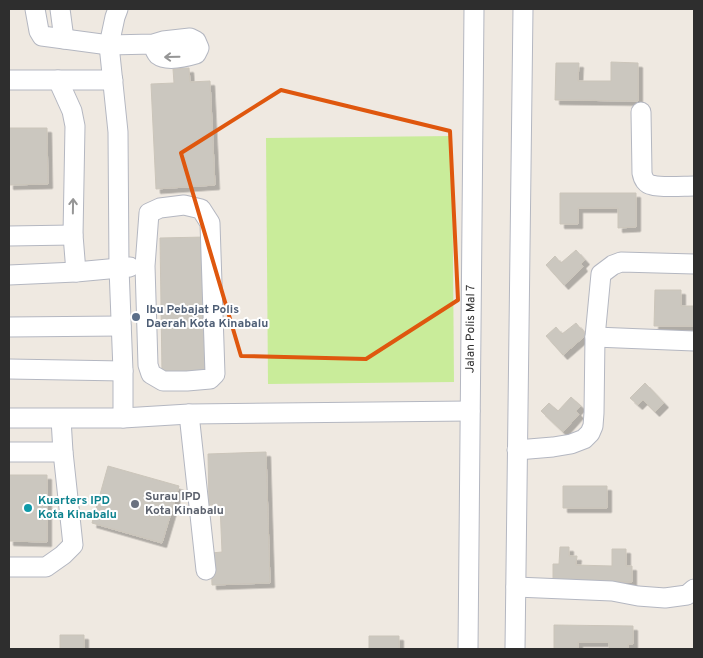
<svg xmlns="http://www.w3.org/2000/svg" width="703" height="658" font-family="Overpass,sans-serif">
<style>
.pitch{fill:#c9ec9a}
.building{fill:#cbc7bf;stroke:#cbc5ba;filter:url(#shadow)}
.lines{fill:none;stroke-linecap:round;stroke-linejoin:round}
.minor-casing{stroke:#b4b7c1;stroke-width:21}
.minor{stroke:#fff;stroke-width:19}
.oneway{stroke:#969696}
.marked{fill:none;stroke:#df570e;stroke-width:4;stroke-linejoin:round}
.service-dot{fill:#5c6f8a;stroke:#fff;stroke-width:2}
.worship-dot{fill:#6b7280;stroke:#fff;stroke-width:2}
.culture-dot{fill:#0f9aa8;stroke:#fff;stroke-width:2}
.labels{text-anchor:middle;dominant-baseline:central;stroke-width:4;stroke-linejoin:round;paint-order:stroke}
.service-label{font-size:12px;font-weight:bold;fill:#4e5e75;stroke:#fff;text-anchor:start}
.street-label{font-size:12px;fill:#2e2e2e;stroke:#fff}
.worship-label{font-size:12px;font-weight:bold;fill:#5b616d;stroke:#fff;text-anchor:start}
.culture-label{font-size:12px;font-weight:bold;fill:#0d838f;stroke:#fff;text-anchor:start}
</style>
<defs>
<filter id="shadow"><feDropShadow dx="4.5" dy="4.5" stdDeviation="0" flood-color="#0004"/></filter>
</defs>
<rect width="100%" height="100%" fill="#efe9e1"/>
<path class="pitch" d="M452 136 454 382 268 384 266 138Z"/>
<path class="building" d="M611 62 638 63V101L555 100 556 63H579L578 81H611Z
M189 68 190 82 210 81 215 185 156 189 151 84 174 83 173 69Z
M9 128H47L48 184 9 185Z
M560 193H636V227L618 228V208H578V224H560Z
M205 237 207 372 162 373 160 238Z
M576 250 585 260 581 264 583 267 564 285 546 265 555 256 561 263Z
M655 290H681V306H694V326H654Z
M576 323 586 335 563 355 546 336 556 327 562 334Z
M645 383 664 403 655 412 643 400 638 405 630 398Z
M571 397 581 406 576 411 579 414 563 432 541 411 549 403 558 411Z
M266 452 270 583 212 585 211 553 222 552 220 505H209L208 454Z
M108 466 179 486 162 543 92 523Z
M9 475H47V542L9 541Z
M563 486H607V508H563Z
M560 547H569V556H577L576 565 612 566V549H626V566H632V582L553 581V564H559Z
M554 625 633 626V644H628V649H609V642H578V649H554Z
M60 635H84V649H60Z
M369 636H399V649H369Z"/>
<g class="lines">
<defs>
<g id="minor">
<path d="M35 9 39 31 42 36 109 45 153 44 163 41 190 38 196 41 199 48 196 54C186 57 167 62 158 55 155 52 154 48 153 44"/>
<path d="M60 9 64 39"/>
<path d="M9 80H113"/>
<path d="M58 80 72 111 75 126 73 235 76 272"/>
<path d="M641 112 642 173C643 179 646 184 652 185 661 188 684 186 694 186"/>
<path d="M184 205 201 209 210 223 215 374 210 379 187 381H163L151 374 148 365 145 266 149 213 160 208Z"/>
<path d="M9 236 73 235"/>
<path d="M9 275 76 272 130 267"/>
<path d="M9 327 121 326"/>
<path d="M595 337 694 341"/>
<path d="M9 369 123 371"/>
<path d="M189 414 206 570"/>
<path d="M9 418H123V371L119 268 118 132 109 45 115 17 118 9"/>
<path d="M123 418 189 414 470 411"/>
<path d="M517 450 553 447 571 444 584 439 590 433 593 426 594 413 595 337 601 274 613 265 621 262 694 264"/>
<path d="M9 452H63"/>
<path d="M9 567H46L63 555 73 545 63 452 61 419"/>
<path d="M516 587 612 591 638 596 665 598 687 595 694 589"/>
<path id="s1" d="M468 649 474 9"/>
<path d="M515 649 523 9"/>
</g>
</defs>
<use href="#minor" class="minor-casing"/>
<use href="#minor" class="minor"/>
</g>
<defs><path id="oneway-shaft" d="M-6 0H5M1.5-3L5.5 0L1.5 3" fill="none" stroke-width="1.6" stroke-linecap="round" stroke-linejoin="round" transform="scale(1.25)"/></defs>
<g class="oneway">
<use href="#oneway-shaft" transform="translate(172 57) rotate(179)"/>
<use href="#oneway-shaft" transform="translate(73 206) rotate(-89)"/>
</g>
<path class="marked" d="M281 90 450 131 458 300 366 359 241 356 181 153Z"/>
<circle class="service-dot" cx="136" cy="317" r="5"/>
<circle class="worship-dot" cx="135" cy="504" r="5"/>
<circle class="culture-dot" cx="28" cy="508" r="5"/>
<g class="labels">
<g class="service-label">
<text x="146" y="310">Ibu Pebajat Polis<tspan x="146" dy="14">Daerah Kota Kinabalu</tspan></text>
</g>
<g class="street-label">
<text stroke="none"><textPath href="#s1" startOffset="320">Jalan Polis Mal 7</textPath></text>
</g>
<g class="worship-label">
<text x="145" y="497">Surau IPD<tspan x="145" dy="14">Kota Kinabalu</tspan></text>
</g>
<g class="culture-label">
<text x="38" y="501">Kuarters IPD<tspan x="38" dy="14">Kota Kinabalu</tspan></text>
</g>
</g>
<rect width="703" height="658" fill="none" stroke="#2e2e2e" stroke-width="20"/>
</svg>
